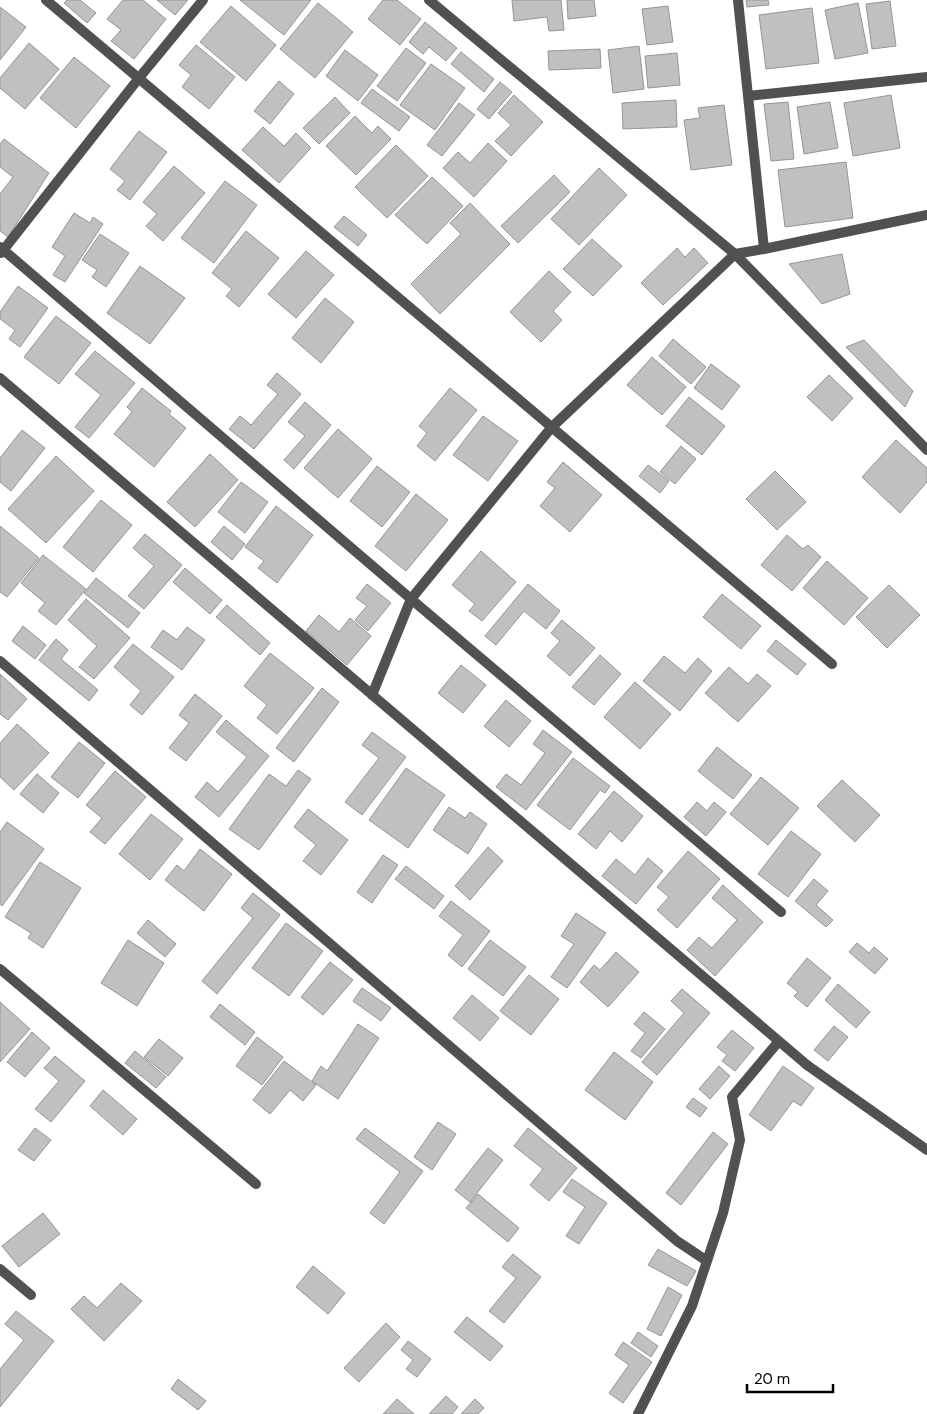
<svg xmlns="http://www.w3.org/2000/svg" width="927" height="1414" font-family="'DM Sans',sans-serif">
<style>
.building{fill:#c0c0c0;stroke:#959595}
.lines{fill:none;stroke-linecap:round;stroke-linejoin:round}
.service{stroke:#515151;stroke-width:10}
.minor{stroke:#515151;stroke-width:10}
</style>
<rect width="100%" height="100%" fill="#fff"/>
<path class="building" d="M67 0H80L96 13 87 23 64 3Z
M123 0H143L166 19 134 59 111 41 121 30 107 19Z
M157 0H188L175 15Z
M240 0H311L284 35Z
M383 0H397L421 19 400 45 368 19Z
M512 0H561L564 30 549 31 547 17 514 21Z
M567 0H594L596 16 568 19Z
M746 0H768L769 5 747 7Z
M890 1 896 46 872 49 866 4Z
M318 3 353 32 315 78 280 49Z
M858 3 868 53 835 59 825 10Z
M231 6 276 45 246 81 200 42Z
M668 6 673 42 647 45 642 9Z
M0 7 26 27 0 60Z
M812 8 819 63 766 69 759 15Z
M425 22 457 48 446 61 429 47 423 54 409 42Z
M29 43 59 69 25 109 0 88V78Z
M196 45 235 77 209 109 182 87 191 75 179 65Z
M639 46 644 89 613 93 608 50Z
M406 48 426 63 397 101 377 86Z
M600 49 601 68 549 70 548 51Z
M345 50 378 75 358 101 326 76Z
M461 52 494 79 484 92 451 64Z
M677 53 680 85 648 88 645 56Z
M74 57 110 86 76 128 40 98Z
M431 64 465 88 435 130 400 105Z
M279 81 294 94 270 124 254 111Z
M500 82 512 92 489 119 477 109Z
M372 89 410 117 399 131 361 103Z
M514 95 543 122 511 156 495 141 511 125 498 113Z
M891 95 900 148 853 156 844 103Z
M335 97 350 113 319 144 303 128Z
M676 100 677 127 623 129 622 103Z
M788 102 794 159 771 161 764 104Z
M830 102 838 148 804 154 797 107Z
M459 103 475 115 442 156 427 145Z
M724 105 732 165 691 170 684 120 700 118 698 108Z
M355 116 372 133 378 126 391 139 356 175 326 146Z
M263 127 284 146 296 133 311 148 279 183 242 150Z
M139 131 167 152 130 200 117 190 125 181 110 169Z
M4 139 49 173 8 237 0 231V194L13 177 0 167V144Z
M488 143 507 161 474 197 443 168 458 152 470 163Z
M396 145 428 176 387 218 355 187Z
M846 162 853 218 785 227 778 170Z
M174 166 205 193 163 241 146 226 157 214 143 202Z
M599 168 627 195 579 245 551 219Z
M554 175 570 192 518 243 501 226Z
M432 177 463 206 427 244 395 215Z
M225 181 257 205 214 263 181 238Z
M470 203 510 244 440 314 411 284 461 234 450 223Z
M74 213 90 223 93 217 103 224 65 282 53 275 65 256 52 247Z
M344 216 367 235 358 246 334 227Z
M246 231 279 258 239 307 226 296 232 289 212 273Z
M100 234 129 253 106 287 92 277 97 270 82 260Z
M592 239 622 266 593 296 563 269Z
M677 248 685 257 694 248 708 263 663 305 641 283Z
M306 251 334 275 296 318 268 294Z
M842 254 850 294 822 304 789 264Z
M140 266 185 298 150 344 107 313Z
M549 271 571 292 553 311 562 320 541 342 510 312Z
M18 286 48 308 20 347 9 339 15 330 0 319V312Z
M325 298 354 322 321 363 292 338Z
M56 316 91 343 59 384 24 357Z
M673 339 706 367 691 384 659 356Z
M864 340 913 391 905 407 846 347Z
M95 351 135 383 89 438 75 427 101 395 75 374Z
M652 357 686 387 662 415 627 385Z
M711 364 740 386 722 410 694 388Z
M277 373 301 394 254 449 229 429 240 416 251 425 278 394 267 385Z
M829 375 853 398 832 421 807 397Z
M142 388 171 411 169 414 186 428 154 467 114 434 132 412 127 407Z
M450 388 477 410 435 461 417 446 427 433 419 426Z
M689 397 725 426 702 455 666 426Z
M305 402 331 425 294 469 284 460 305 436 288 422Z
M483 416 518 441 488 481 453 455Z
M338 429 372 459 338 498 304 468Z
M22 430 45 448 11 491 0 482V458Z
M896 440 927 468V482L900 513 862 477Z
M681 446 696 459 675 484 660 472Z
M210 454 238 480 195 527 167 502Z
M56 456 94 491 46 543 8 509Z
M563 462 602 495 570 532 540 506 555 488 547 482Z
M648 465 669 481 660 493 639 476Z
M377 466 410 492 382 527 350 501Z
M775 471 806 502 777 530 746 499Z
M241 482 268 502 245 533 218 512Z
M416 494 448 520 406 571 375 546Z
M101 500 132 525 93 572 63 547Z
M276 506 313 535 277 583 258 568 264 561 245 547Z
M0 526 39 558 7 597 0 592Z
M224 526 245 544 232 560 211 542Z
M145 534 182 565 144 609 128 596 154 566 133 548Z
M787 535 803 549 808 545 821 557 792 591 761 565Z
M481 551 516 582 482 621 469 611 475 604 452 585Z
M43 555 86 589 56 625 38 611 45 603 21 583Z
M827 561 868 598 844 625 803 588Z
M185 568 222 600 210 614 173 582Z
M96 578 140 613 128 628 84 593Z
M367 584 391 603 368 631 355 620 367 606 356 598Z
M528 584 560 611 546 629 524 611 496 645 485 636Z
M889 585 920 615 887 648 856 617Z
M722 594 761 626 741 649 703 617Z
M86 599 130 638 94 679 79 667 97 646 68 620Z
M227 605 270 643 260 655 216 617Z
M319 615 339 632 350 618 371 636 347 665 306 631Z
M562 620 595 648 570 676 547 656 560 641 551 633Z
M23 626 46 645 35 659 12 641Z
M187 627 205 640 182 670 151 647 163 630 177 640Z
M56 639 68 650 61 659 98 690 89 701 39 660Z
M776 640 806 664 797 675 767 651Z
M133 644 174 677 142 715 130 705 141 691 114 667Z
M270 653 314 688 277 734 257 718 267 705 244 686Z
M600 655 621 674 594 705 572 687Z
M664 656 685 673 698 658 712 671 680 711 643 681Z
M461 665 486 685 463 713 438 693Z
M729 667 748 684 757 674 771 686 738 722 705 693Z
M0 674 27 699 8 720 0 714Z
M635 682 671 714 640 749 604 717Z
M322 688 339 702 294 762 276 748Z
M195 694 222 716 186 761 169 748 189 723 179 715Z
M506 700 531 721 509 747 484 726Z
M226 720 269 756 219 817 195 797 207 782 218 792 247 757 216 732Z
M17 724 49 753 14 790 0 777V743Z
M543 730 572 752 526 810 496 787 506 774 521 785 545 753 533 744Z
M372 732 406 757 362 815 345 802 379 758 362 745Z
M79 742 105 763 78 798 51 777Z
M717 747 752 775 733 799 698 771Z
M573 758 610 786 605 793 600 790 570 830 537 805Z
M406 768 445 795 408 848 369 820Z
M298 770 311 779 259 850 229 829 269 774 286 786Z
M115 771 146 797 105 844 90 832 102 818 86 805Z
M37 774 59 793 43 813 20 794Z
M761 777 799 808 768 845 730 814Z
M842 780 880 815 855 842 817 806Z
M614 791 643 816 622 842 610 831 596 849 578 834Z
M697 802 707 811 714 802 726 812 706 836 684 817Z
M449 807 465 818 470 812 487 824 468 854 433 830Z
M308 809 348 840 321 875 303 861 316 845 294 827Z
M151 814 183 839 150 880 119 854Z
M7 822 44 849 2 906 0 904V832Z
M791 831 821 854 788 897 758 874Z
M488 847 503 861 470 900 455 886Z
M200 849 232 874 204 911 165 880 177 865 184 871Z
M688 851 720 879 677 928 657 910 669 897 657 887Z
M383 855 398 865 372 903 357 892Z
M648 858 663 871 636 904 602 876 616 859 635 875Z
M40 862 81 888 43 948 28 938 31 933 5 917Z
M406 866 444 896 434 909 395 879Z
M814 879 828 891 816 905 833 920 826 927 795 901Z
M723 885 763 922 715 976 687 950 699 937 712 948 737 920 712 898Z
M253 893 280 915 217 994 202 981 253 918 241 908Z
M451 901 490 931 462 967 448 955 463 935 439 916Z
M576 913 606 933 567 988 551 977 574 944 561 936Z
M148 920 176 944 165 957 137 933Z
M286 923 323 951 289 996 252 968Z
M128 940 164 963 137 1006 101 983Z
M490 940 526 967 503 996 468 969Z
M857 943 869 953 874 947 888 959 875 974 849 952Z
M616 952 639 972 608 1007 580 982 594 965 600 970Z
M807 958 831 978 807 1007 794 996 798 992 787 983Z
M330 962 353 980 323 1015 301 997Z
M529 975 559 999 531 1035 500 1011Z
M838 984 870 1012 856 1028 825 1000Z
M362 988 391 1008 381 1021 353 1001Z
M682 989 710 1013 657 1075 642 1062 684 1013 671 1001Z
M472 995 499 1018 480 1041 453 1018Z
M0 1002 30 1029 0 1062Z
M220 1004 255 1032 245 1045 210 1017Z
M644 1012 665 1029 641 1058 631 1051 645 1033 634 1024Z
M358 1024 379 1038 338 1099 312 1081 321 1066 327 1071Z
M834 1026 848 1037 828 1061 814 1050Z
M732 1030 754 1048 735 1071 722 1061 727 1055 717 1047Z
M32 1032 50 1048 25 1077 7 1062Z
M257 1037 283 1057 262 1085 236 1066Z
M159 1039 183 1058 168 1076 144 1057Z
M135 1051 166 1077 156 1088 125 1063Z
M614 1052 653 1082 625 1120 585 1090Z
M55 1056 85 1081 51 1122 35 1109 59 1081 44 1068Z
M284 1061 316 1085 303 1101 290 1090 270 1114 253 1100Z
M719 1066 730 1076 710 1099 699 1089Z
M783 1066 814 1088 801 1106 793 1101 771 1131 749 1115Z
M103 1090 137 1119 123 1135 90 1106Z
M693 1098 707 1108 700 1117 686 1107Z
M438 1122 456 1134 432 1170 414 1157Z
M35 1128 51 1140 34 1161 18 1150Z
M365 1128 423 1171 384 1224 370 1213 400 1172 356 1139Z
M528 1128 577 1168 549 1201 530 1185 543 1169 514 1146Z
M713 1132 728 1144 681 1205 666 1193Z
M488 1148 503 1160 470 1202 455 1190Z
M572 1179 607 1203 579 1244 566 1236 585 1207 563 1192Z
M478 1194 519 1228 508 1242 466 1208Z
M43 1213 60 1234 19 1267 2 1246Z
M658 1249 696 1271 687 1286 648 1265Z
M513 1254 541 1277 504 1323 489 1311 516 1278 502 1267Z
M313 1266 345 1293 328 1314 296 1287Z
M121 1283 142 1301 104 1341 71 1309 84 1296 97 1308Z
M668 1287 682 1295 661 1336 647 1329Z
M16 1311 54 1341 0 1407V1369L24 1340 5 1324Z
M467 1317 503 1346 490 1361 454 1332Z
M386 1323 400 1337 359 1382 344 1368Z
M638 1332 658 1346 651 1357 631 1343Z
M408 1341 431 1359 417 1377 406 1369 413 1360 401 1350Z
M623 1342 652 1362 623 1403 609 1393 629 1365 615 1355Z
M178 1379 206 1401 198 1410 171 1389Z
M446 1396 458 1407 452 1414H429Z
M397 1399 414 1414H383Z
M475 1399 484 1408 478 1414H461Z"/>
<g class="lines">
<path class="service" d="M807 1065 927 1150"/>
<path class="minor" d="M46 0 832 664
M429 0 735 254 927 450
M738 0 764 249
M748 96 927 77
M0 247 411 599 781 912
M1 253 139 78 203 0
M0 378 807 1065
M0 661 677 1241 707 1261
M372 695 411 599 551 428 735 254 764 249 927 215
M0 969 256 1184
M0 1269 31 1295
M638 1414 692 1306 723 1213 740 1140 732 1097 779 1041"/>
</g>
<path d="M747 1384v8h86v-8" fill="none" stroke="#000000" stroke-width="2.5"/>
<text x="754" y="1384" font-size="15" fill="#000000" stroke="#ffffff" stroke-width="4" paint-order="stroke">20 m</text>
</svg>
